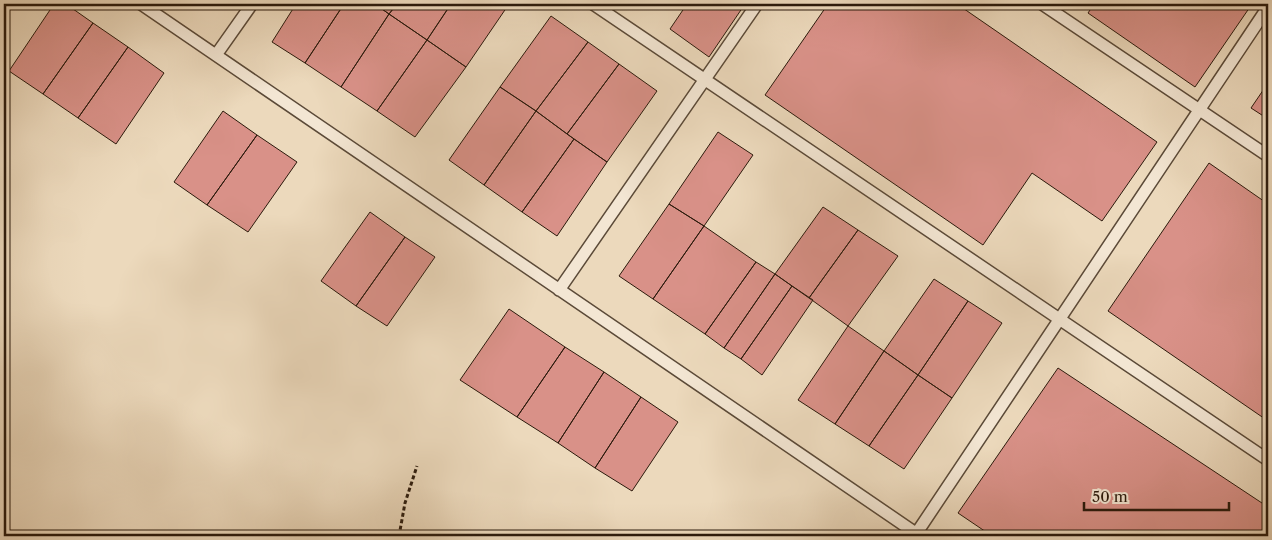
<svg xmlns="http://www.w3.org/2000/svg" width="1272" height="540" font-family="'Libre Caslon Text',serif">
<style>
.building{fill:#d99188;stroke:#2b1a0c}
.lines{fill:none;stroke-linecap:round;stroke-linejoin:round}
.lane-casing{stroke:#5b4a38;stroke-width:14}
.path{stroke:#2b1a0c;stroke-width:3;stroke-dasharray:4 2.5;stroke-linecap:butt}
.lane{stroke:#f3e6d3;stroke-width:11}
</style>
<rect width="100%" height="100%" fill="#ecd9bc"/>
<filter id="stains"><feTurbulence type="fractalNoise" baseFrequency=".004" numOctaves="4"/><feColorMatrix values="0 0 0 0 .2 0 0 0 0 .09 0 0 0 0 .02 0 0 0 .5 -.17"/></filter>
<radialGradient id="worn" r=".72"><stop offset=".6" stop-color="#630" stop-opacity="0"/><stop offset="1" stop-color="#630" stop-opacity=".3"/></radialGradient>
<path class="building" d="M54 4H66L93 23 43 94 9 71Z
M296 4H344L305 63 272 42Z
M344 4H375L389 14 341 87 305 63Z
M375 4H397L389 14Z
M397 4H451L427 40 389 14Z
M451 4H509L466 67 427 40Z
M687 4H745L709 57 670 29Z
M828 4H957L1157 142 1102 221 1032 173 983 245 765 95Z
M1094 4H1252L1195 87 1088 13Z
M389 14 427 40 377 111 341 87Z
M551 16 588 42 536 111 500 87Z
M93 23 128 47 78 118 43 94Z
M427 40 466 67 415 137 377 111Z
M588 42 619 64 567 134 536 111Z
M128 47 164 73 116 144 78 118Z
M619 64 657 91 607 162 567 134Z
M1268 83V119L1251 108Z
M500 87 536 111 484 185 449 160Z
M223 111 257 135 207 205 174 182Z
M536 111 574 139 522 212 484 185Z
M718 132 753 155 704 226 669 204Z
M257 135 297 162 248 232 207 205Z
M574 139 607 162 557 236 522 212Z
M1209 163 1268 204V421L1108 311Z
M669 204 704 226 653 299 619 276Z
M823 207 858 230 809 298 775 274Z
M370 212 405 237 356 306 321 281Z
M704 226 756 262 705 334 653 299Z
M858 230 898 256 848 326 809 298Z
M405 237 435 257 387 326 356 306Z
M756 262 775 274 724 348 705 334Z
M775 274 792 286 741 359 724 348Z
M934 279 968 301 918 375 884 351Z
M792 286 813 300 762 375 741 359Z
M968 301 1002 323 952 398 918 375Z
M509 309 565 347 517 417 460 380Z
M848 326 884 351 835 424 798 400Z
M565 347 604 372 558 443 517 417Z
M884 351 918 375 869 446 835 424Z
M1058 368 1268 507V536H992L958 513Z
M604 372 641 397 595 468 558 443Z
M918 375 952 398 904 469 869 446Z
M641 397 678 422 632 491 595 468Z"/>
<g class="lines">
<defs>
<path id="lane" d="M141 4 920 536
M593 4 1268 460
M1042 4 1268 156
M216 55 252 4
M559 290 757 4
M916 534 1268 7"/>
</defs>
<use href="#lane" class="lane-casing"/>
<path class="path" d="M399 536 405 503 417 466"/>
<use href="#lane" class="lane"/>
</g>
<rect width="1272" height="540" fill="none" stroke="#ecd9bc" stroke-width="20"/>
<rect x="5" y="5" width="1262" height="530" fill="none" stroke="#2b1a0c" stroke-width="2.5"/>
<rect x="10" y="10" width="1252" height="520" fill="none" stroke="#2b1a0c"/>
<path d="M1084 502v8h145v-8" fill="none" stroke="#2b1a0c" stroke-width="2.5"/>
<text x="1092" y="502" font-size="15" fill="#2b1a0c" stroke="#f3e6d3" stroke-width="4" paint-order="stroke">50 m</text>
<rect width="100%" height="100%" filter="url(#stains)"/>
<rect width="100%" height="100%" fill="url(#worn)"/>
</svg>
